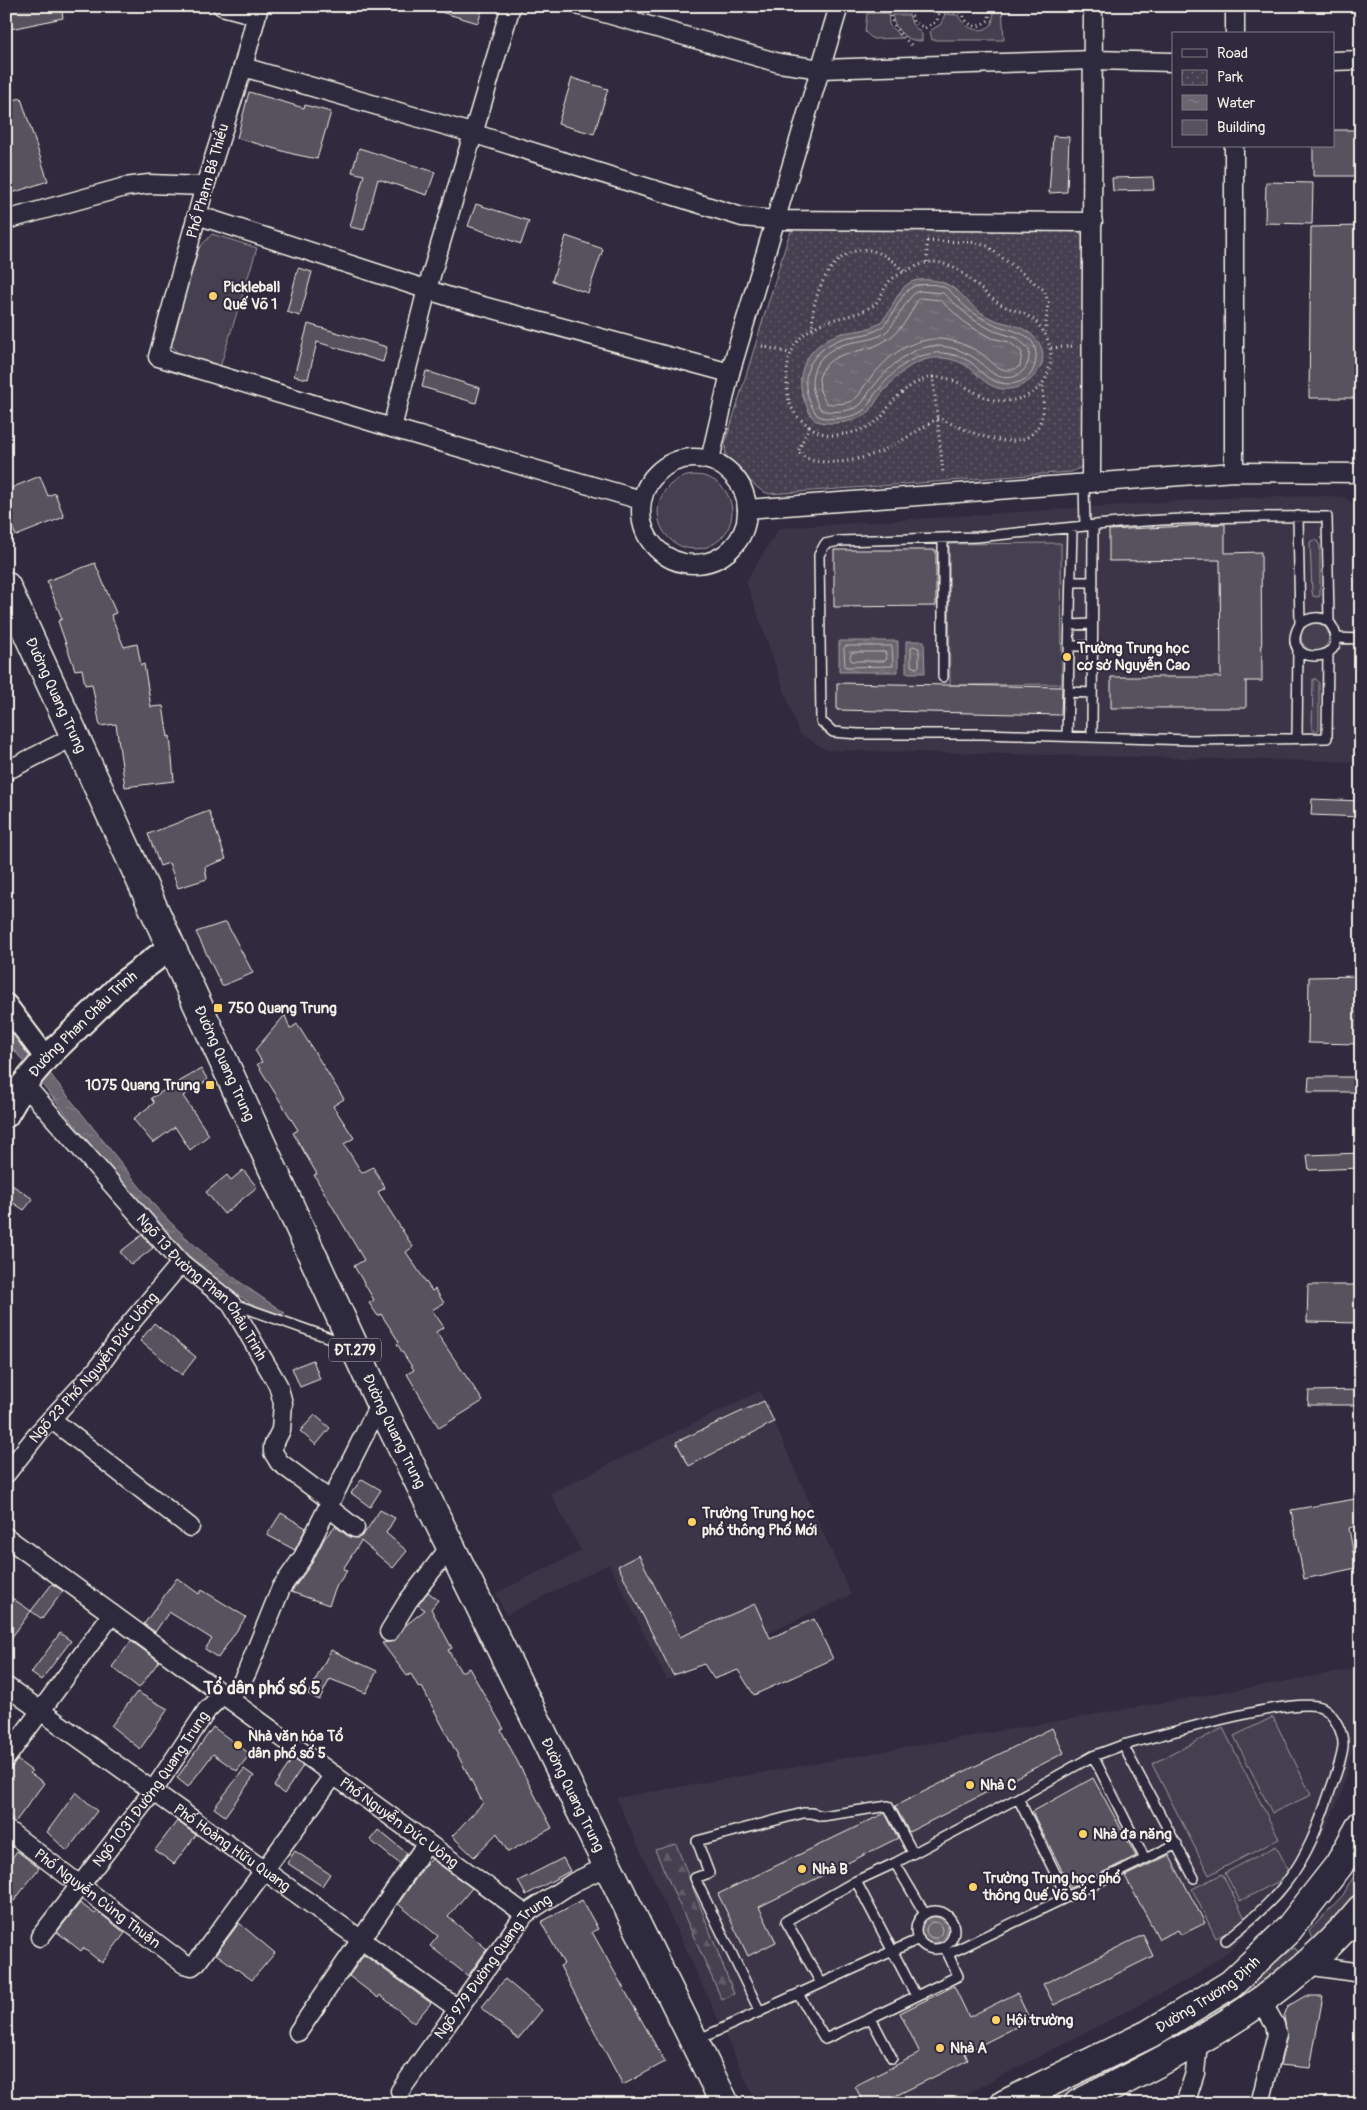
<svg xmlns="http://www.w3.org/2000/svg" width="1367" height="2110" font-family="Pangolin,sans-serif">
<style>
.built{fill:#3b3647}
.grass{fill:#454050;stroke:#9c989c}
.forest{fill:url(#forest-firs);stroke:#9c989c}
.park{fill:url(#park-dots);stroke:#9c989c}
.water{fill:url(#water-ripples);stroke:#a19ea0}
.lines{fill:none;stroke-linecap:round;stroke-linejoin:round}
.shore{stroke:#bdb9b8;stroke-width:1}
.building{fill:#56525f;stroke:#f4f1e8}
.service-casing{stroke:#f4f1e8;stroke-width:12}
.minor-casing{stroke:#f4f1e8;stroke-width:21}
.tertiary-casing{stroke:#f4f1e8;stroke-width:25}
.secondary-casing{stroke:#f4f1e8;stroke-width:28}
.primary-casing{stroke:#f4f1e8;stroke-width:31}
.path{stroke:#f4f1e8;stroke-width:3;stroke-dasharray:1 4;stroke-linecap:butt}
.service{stroke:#2f2a3d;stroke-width:9}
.minor{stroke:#2f2a3d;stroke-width:18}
.tertiary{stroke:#2f2a3d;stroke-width:21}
.secondary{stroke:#2f2a3d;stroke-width:24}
.primary{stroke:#2f2a3d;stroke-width:28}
.poi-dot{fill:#ffd166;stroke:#2f2a3d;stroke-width:2}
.labels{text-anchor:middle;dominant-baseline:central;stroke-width:4;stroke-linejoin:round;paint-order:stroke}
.shield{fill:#2f2a3d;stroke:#b9b5b5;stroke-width:1}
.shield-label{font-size:14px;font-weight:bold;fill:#f4f1e8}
.street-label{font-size:15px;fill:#f4f1e8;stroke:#2f2a3d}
.poi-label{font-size:15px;font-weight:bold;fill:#f4f1e8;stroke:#2f2a3d;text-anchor:start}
.quarter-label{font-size:18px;font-weight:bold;fill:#f4f1e8;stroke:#2f2a3d}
</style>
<defs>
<pattern id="forest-firs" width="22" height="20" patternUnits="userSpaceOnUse" patternTransform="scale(1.25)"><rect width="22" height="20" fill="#454050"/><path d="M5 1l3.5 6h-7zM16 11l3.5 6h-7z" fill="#605c69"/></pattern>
<pattern id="park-dots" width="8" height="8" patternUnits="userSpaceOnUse" patternTransform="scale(1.25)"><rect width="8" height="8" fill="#454050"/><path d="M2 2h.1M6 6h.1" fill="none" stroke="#605c69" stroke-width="1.8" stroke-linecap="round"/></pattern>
<pattern id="water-ripples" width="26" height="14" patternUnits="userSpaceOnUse" patternTransform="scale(1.25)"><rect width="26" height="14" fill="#6a6670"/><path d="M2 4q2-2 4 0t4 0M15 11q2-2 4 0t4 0" fill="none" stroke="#807c84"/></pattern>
</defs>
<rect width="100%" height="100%" fill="#2f2a3d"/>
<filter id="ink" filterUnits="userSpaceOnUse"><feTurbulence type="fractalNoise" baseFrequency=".02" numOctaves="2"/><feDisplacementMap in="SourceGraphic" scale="10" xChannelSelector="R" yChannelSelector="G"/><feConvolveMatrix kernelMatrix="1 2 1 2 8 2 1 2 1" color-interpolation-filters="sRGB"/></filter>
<g filter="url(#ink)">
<path class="built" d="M1325 496 1344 497 1361 510V762L826 750 799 733 746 581 779 528 1223 498Z
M760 1391 851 1595 667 1680 609 1564 506 1615 496 1593 581 1551 550 1493Z
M1361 1668V1717L1340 1798 1315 1850 1265 1916 1229 1951 1193 1977 947 2104H757L616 1798Z"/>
<path class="grass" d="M995 6H1002L1004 40H932L930 31 941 24 945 14 958 15C964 28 981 36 992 24Z
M867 13H888L889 25 902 38 873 39 865 32Z
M892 15H909L912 24 922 34V41C905 41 896 31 892 15Z
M212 234 257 248 220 367 179 356 171 344 199 248Z
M658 512a37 37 0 1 1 74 0a37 37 0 1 1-74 0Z
M1313 540 1317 541 1320 546V596L1317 597 1313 596 1312 591 1310 542Z
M1061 543 1062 684 950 685 949 544Z
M1301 637a14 14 0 1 1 28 0a14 14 0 1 1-28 0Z
M1313 679H1316L1319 683V729L1317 732 1312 729Z
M1273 1717 1311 1795 1272 1813 1234 1736Z
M1223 1728 1279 1839 1209 1875 1152 1764Z
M1276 1846 1291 1875 1240 1901 1225 1873Z
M1361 1863V1894L1356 1901 1313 1942 1309 1931 1343 1895Z
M1222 1874 1247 1922 1216 1938 1192 1889Z
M1293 1948 1297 1950 1300 1956 1297 1961 1164 2052 1060 2104H1028L1213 2010Z"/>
<path class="forest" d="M676 1844 734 1994 722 2000 655 1850Z"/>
<path class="park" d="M802 226 1068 228 1079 231 1084 240V461L1080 468 1071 472 770 494C752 490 742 467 726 456L725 444 788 238 792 230Z"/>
<path class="water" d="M918 280C963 276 961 309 998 321 1012 325 1024 326 1035 338 1057 360 1029 392 1002 389 988 387 980 377 971 369 959 359 938 355 924 360 904 366 891 382 878 398 875 403 872 409 868 413 857 422 833 425 820 422 810 420 809 410 805 402 792 373 809 344 839 334 853 330 867 332 879 323 895 311 896 283 918 280Z
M839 641H898V672H839Z
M906 641H924L925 673H906Z
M6 1018 155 1206C193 1248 237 1282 285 1313L273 1318 197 1268 142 1208 6 1040Z
M921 1930a13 13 0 1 1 26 0a13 13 0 1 1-26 0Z"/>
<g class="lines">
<path class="shore" d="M918 285C949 282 947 290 966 307 973 314 984 319 992 323 1009 332 1037 330 1036 357 1036 363 1033 373 1028 377 1014 388 996 385 983 374 979 371 976 366 972 363 958 354 940 350 925 355 903 360 889 377 875 394 871 399 869 406 864 410 854 418 828 422 817 415 796 384 805 355 838 340 853 334 869 337 882 327 896 316 900 288 918 285Z
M919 291 943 293 972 319 994 331 1017 338 1029 349C1032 370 1014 385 994 374 986 370 981 361 973 357 963 351 950 346 937 346 908 346 886 370 870 391 867 395 865 400 861 404 853 412 831 413 821 410 805 383 810 357 842 345 857 340 872 342 886 332 898 322 907 294 919 291Z
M920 298 940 300 968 325 991 338 1009 342 1022 352 1020 366C1001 379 991 358 977 351 959 341 941 336 922 341 896 347 880 366 865 385 862 389 860 395 856 398 850 404 834 405 826 403L820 391 819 378C829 347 861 356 883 342 900 333 909 317 917 301Z
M846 646H892L893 666 845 667 844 648Z
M913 646 919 648V666L917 668 911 666V649Z
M852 652H885L887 659 884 661H852L850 658Z
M926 1930a8 8 0 1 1 16 0a8 8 0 1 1-16 0Z"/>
</g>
<path class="building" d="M9 6H61L63 18 6 30V14L10 13Z
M434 6H470L482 10 478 23 434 10Z
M572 78 608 89 594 134 558 124Z
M249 92 304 108 305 105 331 112 317 159 293 154 237 138Z
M21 98 48 181 6 195V102Z
M1333 130H1361V176H1313V146H1333Z
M1053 136 1069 137 1067 192 1049 193Z
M359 148 435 172 427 195 378 179 364 230 350 227 364 175 352 172Z
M1153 177 1154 190 1113 191 1112 178Z
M1266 182 1313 183 1312 224 1265 223Z
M476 204 529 221 521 244 468 226Z
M1361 226V398H1309L1311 227Z
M566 236 603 249 588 293 552 281Z
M298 268 312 272 300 316 287 312Z
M308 324 387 347 383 362 317 342 308 379 294 376Z
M426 371 480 388 476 403 422 387Z
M40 476 48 496 55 493 64 517 16 536 6 513V490Z
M1225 524V553L1261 552 1262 681H1246V708H1111V677H1221L1220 560 1109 561V530Z
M834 550H936V606L834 607Z
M95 563 116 613 111 615 124 647 137 644 141 665 144 664 151 707 163 706 168 737 170 736 174 781 125 787 116 724 100 726 92 684 85 685 82 669 75 670 58 621 62 619 47 581Z
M837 683 1062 687 1061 715 837 710Z
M1312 799 1361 801V817L1311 815Z
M209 811 226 859 205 867 207 879 178 888 169 863 160 866 148 834Z
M226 922 253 973 222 986 196 932Z
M1361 976V1044L1308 1043 1309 977Z
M285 1015 290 1029 297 1024 344 1099 333 1106 354 1138 344 1144 362 1173 373 1167 385 1188 378 1192 413 1247 406 1252 432 1291 435 1289 444 1303 432 1310 444 1327 436 1332 483 1401 439 1428 407 1374 414 1370 397 1344 399 1342 381 1314 378 1316 369 1303 374 1300 354 1266 364 1260 314 1175 317 1174 293 1133 298 1130 257 1064 262 1062 255 1050Z
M201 1069 208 1080 183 1096 209 1135 190 1150 175 1127 153 1143 133 1119 154 1103 151 1098Z
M1309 1077H1361V1092H1308Z
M1361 1153V1168L1309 1170 1307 1155Z
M243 1170 257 1187 224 1214 206 1192 227 1175 231 1180Z
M6 1181 33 1199 24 1210 6 1198Z
M142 1235 153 1248 131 1265 120 1252Z
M1308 1285H1361V1323L1307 1322Z
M154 1323 196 1357 182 1375 140 1341Z
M313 1360 320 1379 300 1387 292 1368Z
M1361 1390V1405H1308L1309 1391Z
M764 1401 774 1422 689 1466 676 1442Z
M315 1415 330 1428 316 1445 300 1431Z
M362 1479 381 1490 370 1507 351 1493Z
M1361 1498V1524L1349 1528 1356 1568 1304 1579 1291 1510Z
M380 1510 395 1518 386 1533 407 1551 393 1568 361 1541 343 1569 347 1571 337 1585 329 1605 291 1592 312 1563 324 1539 335 1526 349 1537 359 1538 364 1534Z
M281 1513 306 1528 295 1550 267 1535Z
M639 1555 680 1637 755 1604 770 1638 814 1619 833 1659 754 1695 738 1670 714 1679 704 1664 673 1675 618 1566Z
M177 1578 199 1594 202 1590 246 1617 218 1658 205 1649 212 1639 169 1612 155 1632 144 1624Z
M52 1584 63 1591 42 1619 31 1611Z
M428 1592 438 1600 431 1609 452 1648 448 1650 461 1672 469 1668 504 1729 501 1730 552 1828 508 1852 497 1833 474 1857 452 1836 483 1803 422 1687 419 1688 411 1674 407 1676 382 1643 394 1641 406 1625 425 1610 418 1605Z
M6 1594 31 1611 6 1645Z
M60 1633 71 1641 41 1680 31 1673Z
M131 1641 159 1661 139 1688 112 1667Z
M331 1650 377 1671 366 1693 330 1679 319 1700 308 1694Z
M137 1692 168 1709 140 1749 111 1726Z
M213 1727 250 1754 237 1771 213 1754 188 1787 177 1778Z
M1052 1728 1064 1753 909 1832 895 1806Z
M293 1758 303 1766 284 1794 274 1786Z
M17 1760 32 1771 30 1773 44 1783 16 1821 6 1814V1775Z
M244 1769 254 1776 225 1816 214 1808Z
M1093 1778 1136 1856 1071 1888 1032 1812Z
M76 1792 97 1811 67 1851 47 1832Z
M885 1813 898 1838 759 1907 776 1942 748 1956 718 1894Z
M177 1821 196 1835 174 1864 155 1850Z
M378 1830 407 1853 400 1864 370 1840Z
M17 1851 39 1868 14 1901 6 1896V1867Z
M295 1851 330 1874 322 1886 287 1863Z
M1169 1855 1205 1923 1181 1935 1178 1930 1159 1939 1125 1876Z
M563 1858 570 1871 526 1895 518 1881Z
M432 1859 472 1888 448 1917 487 1949 468 1976 430 1946 438 1936 398 1904 424 1867Z
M582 1900 598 1929 592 1932 665 2062 623 2085 560 1966 564 1964 541 1922Z
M80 1903 95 1914 97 1911 125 1933 102 1963 83 1948 81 1951 57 1932Z
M239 1923 275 1953 252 1980 216 1954Z
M1143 1935 1153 1956 1054 2005 1043 1984Z
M364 1955 431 2003 414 2023 380 1995 378 1998 349 1976Z
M505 1979 542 2010 518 2039 481 2008Z
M954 1986 969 2017 1017 1993 1030 2020 965 2053 968 2060 879 2104H864L855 2086 920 2053 900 2013Z
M1305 1996H1323L1310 2068 1280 2065 1287 2036 1284 2016 1288 2006Z"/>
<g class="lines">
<defs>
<path id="service" d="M1084 484 1085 526C1166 518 1246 516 1327 517L1329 622
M1298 516 1300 624C1275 667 1352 665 1333 628 1326 614 1310 616 1300 624
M1085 526 977 537 839 541 825 544 819 555 821 721 833 732 858 734H982L1192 740 1327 738 1328 652
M943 538V677
M1071 582H1093
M1070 625 1092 624
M1335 638 1361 639
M1069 646H1092
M1068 692 1092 693
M1067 736 1072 528
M1092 737 1093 526
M1297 738 1298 648
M234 1304 347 1344
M1123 1745C1157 1737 1298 1694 1323 1708 1335 1715 1344 1734 1343 1747 1341 1762 1335 1777 1330 1791 1319 1824 1308 1855 1286 1883 1269 1905 1249 1922 1226 1940
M1093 1756 1123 1745 1194 1878
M1018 1798 1093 1756 1145 1859 1067 1897
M1145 1859 1177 1844
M895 1863 925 1914
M916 1930a19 19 0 1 1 38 0a19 19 0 1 1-38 0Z
M821 1983 786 1921 856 1881
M798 1994 825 2039 871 2018
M916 1996 856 1881 895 1863 1018 1798 1067 1897 948 1954 944 1947
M760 2012 695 1878 709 1873 697 1841 803 1813H812L822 1816 888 1806 913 1853
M697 2040 919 1939
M892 2058 871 2018 958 1976 948 1954"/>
<g id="minor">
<path d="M222 6 256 15"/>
<path d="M259 6 243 67 205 186 158 357 392 428 641 500"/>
<path d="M580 6 779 63 821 69 1094 60 1173 62"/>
<path d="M1235 34V6"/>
<path d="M1333 61 1361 60"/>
<path d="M243 67 475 134 742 217 775 220 1093 222"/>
<path d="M197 215 453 298 730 373"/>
<path d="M6 220 125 187 149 184 205 186"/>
<path d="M392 428 427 289 511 6"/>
<circle cx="694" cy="511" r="53"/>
<path d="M710 460 730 373 839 6"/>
<path d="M1234 472V146"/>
<path d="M1091 483 1093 6"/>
<path d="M747 509 1234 472 1361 473"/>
<path d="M6 771 75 736"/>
<path id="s1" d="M24 1084 181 1263 230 1302 278 1385 283 1403 281 1430 273 1446V1452L279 1462 331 1501"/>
<path d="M51 1419 190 1527"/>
<path id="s2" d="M6 1474 40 1431 97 1369 129 1325 181 1263"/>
<path d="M328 1507 355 1528"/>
<path id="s3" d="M6 1537 525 1914"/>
<path d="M389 1632 408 1601 450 1547"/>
<path id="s4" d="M6 1686 458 2009"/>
<path d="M6 1758 112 1614"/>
<path id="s5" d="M6 1829 184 1964 192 1966 197 1962 334 1775"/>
<path id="s6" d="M40 1937 153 1791 207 1710 218 1699 239 1687 247 1672 281 1588 303 1557 380 1403"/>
<path d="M1307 1965 1361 1973"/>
<path d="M298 2032 427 1843"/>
<path id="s7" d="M400 2091 525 1914 574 1882 608 1866"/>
<path d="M1185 2104 1195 2073 1198 2043"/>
<path d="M1260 2104 1277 2034 1275 2025 1262 2002"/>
</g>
<path id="tertiary" d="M6 1005 46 1058"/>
<g id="secondary">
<path id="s8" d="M6 1115 24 1084 46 1058 122 984 172 946"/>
</g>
<g id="primary">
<path id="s9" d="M6 586 380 1403 725 2104"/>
<path id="s10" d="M1005 2104 1149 2034 1231 1984 1288 1930 1339 1865 1361 1825"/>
<path d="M1078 2104C1185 2049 1282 2004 1361 1909"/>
</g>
</defs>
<use href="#service" class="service-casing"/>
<use href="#minor" class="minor-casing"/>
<use href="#tertiary" class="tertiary-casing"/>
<use href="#secondary" class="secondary-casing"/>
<use href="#primary" class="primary-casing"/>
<path class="path" d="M889 6C889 24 900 34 912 46
M913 6 911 13 913 22 925 28 937 21 939 12 937 6
M964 6C961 17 966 24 977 27L989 20 990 6
M859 9 911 12
M939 12H963
M927 241 971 242 987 246 1044 290 1048 302 1045 332
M927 241V263
M813 330C809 302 828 253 861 250 879 248 893 261 905 272
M762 346 789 353
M1051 348 1075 346
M933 377C915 381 902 390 890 405 886 410 883 416 879 420 863 432 832 441 815 430 795 417 788 409 787 385 785 354 797 331 828 321 842 317 858 315 871 307 881 301 882 291 888 283 894 275 922 262 932 262 959 262 978 289 998 303 1009 310 1030 313 1038 324 1050 338 1054 355 1048 373 1040 397 1008 407 985 397 965 389 958 377 933 377L943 473
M809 426 798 452C809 462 819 462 833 462 874 462 904 439 938 418 967 430 1033 466 1043 412 1044 404 1043 393 1043 385"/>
<use href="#service" class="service"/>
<use href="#minor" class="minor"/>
<use href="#tertiary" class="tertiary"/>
<use href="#secondary" class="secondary"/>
<use href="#primary" class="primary"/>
</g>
</g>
<g class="poi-dot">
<circle cx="213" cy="296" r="5"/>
<circle cx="1067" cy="657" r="5"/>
<rect x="213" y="1003" width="10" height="10" rx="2.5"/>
<rect x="205" y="1080" width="10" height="10" rx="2.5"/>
<circle cx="692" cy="1522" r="5"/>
<circle cx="238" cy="1745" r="5"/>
<circle cx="970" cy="1785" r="5"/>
<circle cx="1083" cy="1834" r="5"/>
<circle cx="802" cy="1869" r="5"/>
<circle cx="973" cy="1887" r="5"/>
<circle cx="996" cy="2020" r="5"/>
<circle cx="940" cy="2048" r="5"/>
</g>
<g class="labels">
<rect class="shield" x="329" y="1338.5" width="52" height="23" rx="4"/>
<g class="shield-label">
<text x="355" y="1350">ĐT.279</text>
</g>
<g class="street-label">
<text transform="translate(208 181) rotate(-74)">Phố Phạm Bá Thiều</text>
<text stroke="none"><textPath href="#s9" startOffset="120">Đường Quang Trung</textPath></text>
<text stroke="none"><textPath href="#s8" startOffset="120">Đường Phan Châu Trinh</textPath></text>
<text stroke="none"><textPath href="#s9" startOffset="525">Đường Quang Trung</textPath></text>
<text stroke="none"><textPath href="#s1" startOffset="271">Ngõ 13 Đường Phan Châu Trinh</textPath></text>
<text stroke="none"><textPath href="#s2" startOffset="138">Ngõ 23 Phố Nguyễn Đức Uông</textPath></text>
<text stroke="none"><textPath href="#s9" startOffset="930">Đường Quang Trung</textPath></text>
<text stroke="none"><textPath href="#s6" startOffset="185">Ngõ 1031 Đường Quang Trung</textPath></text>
<text stroke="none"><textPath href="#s9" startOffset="1335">Đường Quang Trung</textPath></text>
<text stroke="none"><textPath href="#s3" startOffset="486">Phố Nguyễn Đức Uông</textPath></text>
<text stroke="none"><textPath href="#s4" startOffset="278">Phố Hoàng Hữu Quang</textPath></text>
<text stroke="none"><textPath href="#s5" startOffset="115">Phố Nguyễn Củng Thuận</textPath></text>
<text stroke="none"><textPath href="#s7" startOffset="156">Ngõ 979 Đường Quang Trung</textPath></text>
<text stroke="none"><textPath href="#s10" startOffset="231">Đường Trương Định</textPath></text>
</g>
<g class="poi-label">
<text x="223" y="287">Pickleball<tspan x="223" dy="17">Quế Võ 1</tspan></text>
<text x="1077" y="648">Trường Trung học<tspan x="1077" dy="17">cơ sở Nguyễn Cao</tspan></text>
<text x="228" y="1008">750 Quang Trung</text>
<text x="200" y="1085" text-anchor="end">1075 Quang Trung</text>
<text x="702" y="1513">Trường Trung học<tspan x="702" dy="17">phổ thông Phố Mới</tspan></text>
<text x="248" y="1736">Nhà văn hóa Tổ<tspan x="248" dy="17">dân phố số 5</tspan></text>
<text x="980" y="1785">Nhà C</text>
<text x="1093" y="1834">Nhà đa năng</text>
<text x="812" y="1869">Nhà B</text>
<text x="983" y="1878">Trường Trung học phổ<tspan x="983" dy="17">thông Quế Võ số 1</tspan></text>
<text x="1006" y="2020">Hội trường</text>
<text x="950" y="2048">Nhà A</text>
</g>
<g class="quarter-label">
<text x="262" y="1688">Tổ dân phố số 5</text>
</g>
</g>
<rect width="1367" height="2110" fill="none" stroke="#2f2a3d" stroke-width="25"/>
<rect x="12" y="12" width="1342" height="2085" fill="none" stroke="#f4f1e8" stroke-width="2" filter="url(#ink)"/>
<rect x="1172" y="32" width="162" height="115" fill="#2f2a3d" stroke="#7e7a81"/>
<rect x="1182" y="49" width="25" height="8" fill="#2f2a3d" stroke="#7e7a81"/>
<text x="1217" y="58" font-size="15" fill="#f4f1e8">Road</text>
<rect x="1182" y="70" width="25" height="15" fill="url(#park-dots)" stroke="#7e7a81"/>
<text x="1217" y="82" font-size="15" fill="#f4f1e8">Park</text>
<rect x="1182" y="95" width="25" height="15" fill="url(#water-ripples)" stroke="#7e7a81"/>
<text x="1217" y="108" font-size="15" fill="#f4f1e8">Water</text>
<rect x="1182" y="120" width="25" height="15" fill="#56525f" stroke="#7e7a81"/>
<text x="1217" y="132" font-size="15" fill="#f4f1e8">Building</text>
</svg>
